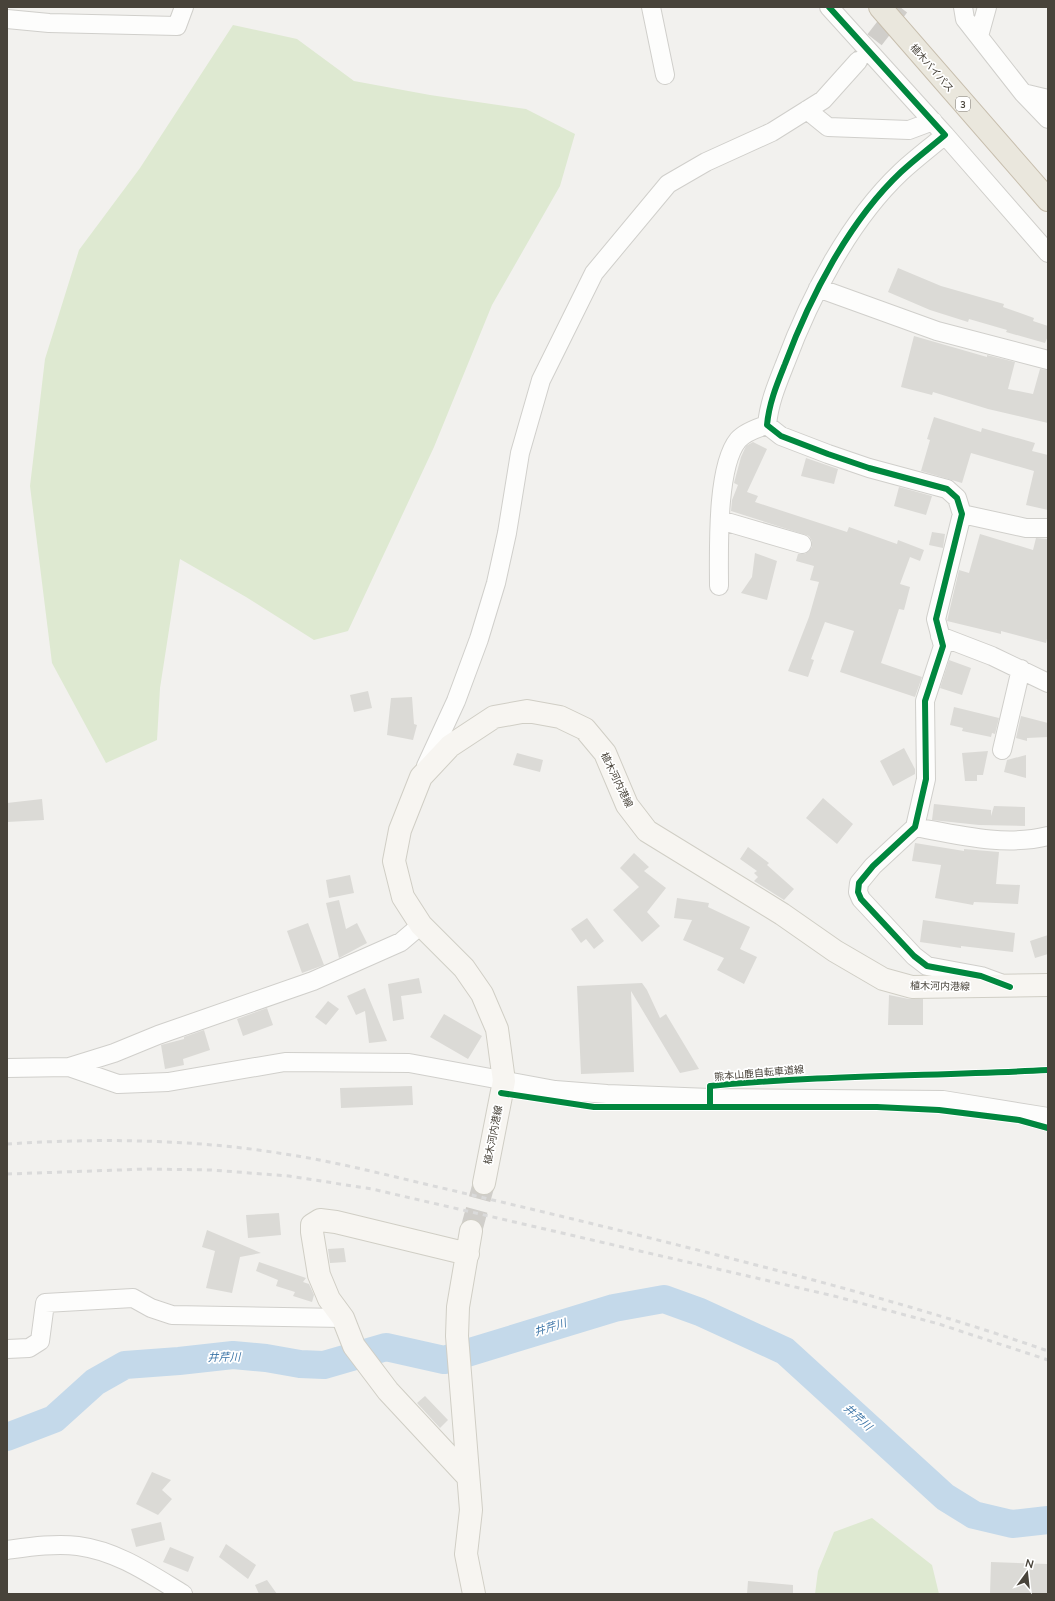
<svg xmlns="http://www.w3.org/2000/svg" width="1055" height="1601" font-family="Mulish,'Noto Sans JP',sans-serif">
<style>
.green{fill:#dee9d1}
.lines{fill:none;stroke-linecap:round;stroke-linejoin:round}
.river{stroke:#c4d9ea;stroke-width:28}
.building{fill:#dbdad6}
.street-tunnel{stroke:#d0ceca;stroke-width:18;stroke-dasharray:18 9;stroke-linecap:butt}
.secondary-tunnel{stroke:#d0ceca;stroke-width:22;stroke-dasharray:22 11;stroke-linecap:butt}
.street-casing{stroke:#d0cfcb;stroke-width:20}
.secondary-casing{stroke:#d0cec5;stroke-width:24}
.highway-casing{stroke:#c7bead;stroke-width:24}
.street{stroke:#fdfdfc;stroke-width:18}
.secondary{stroke:#f7f5f1;stroke-width:22}
.highway{stroke:#eae7dd;stroke-width:22}
.rail{stroke:#dadada;stroke-width:3;stroke-dasharray:5 5;stroke-linecap:butt}
.cycleway-casing{stroke:#fff;stroke-width:8}
.cycleway{stroke:#00873e;stroke-width:6}
.labels{text-anchor:middle;dominant-baseline:central;stroke-width:3.5;stroke-linejoin:round;paint-order:stroke}
.shield{fill:#fff;stroke:#7f7b75;stroke-width:1}
.shield-label{font-size:9px;font-weight:bold;fill:#48433a}
.street-label{font-size:10px;fill:#48433a;stroke:#fff}
.water-label{font-size:11px;font-style:italic;fill:#3e76a8;stroke:#fff}
</style>
<rect width="100%" height="100%" fill="#f2f1ee"/>
<path class="green" d="M233 25 297 39 354 81 430 95 526 109 575 134 560 186 492 305 434 447 348 631 314 640 246 597 180 559 160 688 157 740 106 763 52 663 30 486 45 359 79 250 140 168Z
M872 1518 932 1565 939 1594H815L818 1571 834 1532Z"/>
<g class="lines">
<path class="river" d="M7 1437 54 1419 95 1382 125 1365 179 1361 233 1355 266 1358 300 1364 324 1365 386 1347 444 1360 614 1308 664 1299 700 1312 785 1351 945 1497 974 1515 1012 1524 1048 1520"/>
</g>
<path class="building" d="M898 268 941 286 1004 304 1003 307 1034 318 1033 321 1048 326V336L1045 343 1006 332 1007 330 969 319 968 322 930 310 888 292Z
M914 336 987 357V355L1015 362 1008 389 1033 394 1040 369 1048 370V423L988 409 933 392 932 395 901 387Z
M934 417 981 432 982 428 1035 443 1032 451 1048 455V510L1026 505 1034 471 971 453 962 483 921 471 930 440 927 439Z
M753 442 767 449 747 492 758 496 755 502 847 532 849 527 897 544 898 540 924 550 920 561 910 557 900 584 910 587 904 610 899 609 881 663 922 677 915 697 840 672 854 631 825 622 811 659 814 660 808 677 788 671 809 617 819 582 810 580 814 566 796 561 798 554H805L812 547V541L809 536 731 511 732 500 738 485 734 483 741 457 746 446Z
M806 458 838 469 834 484 801 476Z
M899 487 932 496 926 515 894 506Z
M932 532 945 534 943 548 929 545Z
M980 534 1033 550 1036 538 1048 539V634L1046 643 1001 631V634L947 621 959 570 969 573Z
M755 553 777 561 767 600 741 593 752 577Z
M949 660 971 668 962 695 940 688Z
M368 691 372 708 354 712 350 695Z
M412 697 414 724 417 725 413 740 387 735 391 698Z
M954 707 999 718 995 734 992 733 991 737 962 731 963 728 950 725Z
M1021 716 1048 723V737L1027 738V741L1016 738Z
M904 748 915 769V774L893 786 880 761Z
M988 751 983 775H977V781H965L962 753Z
M517 753 543 760 540 772 513 765Z
M1026 755V778L1004 772 1007 760Z
M823 798 853 824 837 844 806 818Z
M42 799 44 820 7 822V803Z
M934 804 991 810V816L994 806 1025 807V826L979 825 932 820Z
M915 843 964 851V849L999 852 996 884 1020 885 1018 904 974 902 973 905 935 898 941 865 912 861Z
M748 847 769 863 767 865 794 889 784 900 754 881 758 877 754 873 757 871 740 859Z
M634 853 649 867 644 871 666 888 647 912 660 926 642 942 613 910 639 887 620 868Z
M350 875 354 893 329 898 326 880Z
M677 898 709 903 708 907 750 927 740 949 757 957 744 984 717 970 724 958 683 940 692 920 674 918Z
M339 900 346 929 357 923 367 943 339 958 326 903Z
M587 918 604 941 594 949 586 939 581 943 571 929Z
M923 920 1015 933 1013 952 961 946V948L920 942Z
M308 923 324 965 302 973 287 931Z
M1048 935V954L1035 958 1030 941Z
M419 978 422 993 401 996 404 1019 393 1021 388 984Z
M642 983 647 990 660 1018 666 1014 699 1069 680 1073 631 991 634 1072 581 1074 577 986Z
M365 988 369 998 387 1041 369 1043 365 1011 356 1015 347 996Z
M889 995 909 999H923V1025H888Z
M328 1001 339 1009 326 1025 315 1017Z
M267 1008 273 1025 243 1036 237 1019Z
M444 1014 482 1036 468 1059 430 1037Z
M204 1030 210 1050 183 1059 184 1065 165 1069 161 1045 184 1039V1037Z
M412 1086 413 1105 341 1108 340 1088Z
M279 1213 281 1235 248 1238 246 1215Z
M207 1230 261 1253 240 1257 232 1293 206 1288 215 1251 202 1247Z
M344 1248 346 1262 330 1263 328 1249Z
M259 1262 306 1278 303 1282 309 1284 314 1295 312 1302 293 1296 295 1292 276 1286 278 1280 256 1271Z
M425 1396 448 1420 440 1428 417 1403Z
M152 1472 171 1480 162 1490 172 1499 158 1515 136 1504Z
M161 1522 165 1540 136 1547 131 1529Z
M226 1544 256 1565 248 1579 219 1557Z
M170 1547 194 1557 188 1572 163 1562Z
M991 1562 1048 1564V1594H990Z
M267 1580 277 1594H259L255 1585Z
M748 1581 793 1585V1594H747Z"/>
<g class="lines">
<path class="street-tunnel" d="M858 61 900 7"/>
<path class="secondary-tunnel" d="M471 1231 484 1183"/>
<defs>
<path id="street" d="M651 7 665 75
M829 7 945 135C931 147 915 159 901 172 849 221 810 297 785 364 777 384 769 403 767 425L781 436 828 454 869 468 947 489 957 498 962 514 936 619 943 646 925 701 926 779 915 827 873 866 859 883 858 892 861 899 914 956 927 966 981 976 1000 983
M963 7 965 19 1023 93 1048 119
M7 19 49 23 177 26 184 7
M979 36 987 7
M1023 93 1048 99
M807 110 828 127 909 130 933 121
M945 135 1048 253
M818 288 937 331 1048 360
M962 514 1026 528H1048
M720 520 802 544
M719 586C719 551 716 467 738 440 745 432 757 428 767 425
M940 636 992 656 1048 683
M1002 750 1021 669
M426 766 456 701 479 639 496 583 507 533 520 453 541 380 594 273 668 184 706 162 772 132 823 100 858 61
M915 827C958 835 1005 847 1048 836
M69 1067 118 1084 168 1082 285 1062 409 1063 555 1090 607 1094 710 1098 943 1100 1048 1117
M7 1068 69 1067 114 1053 158 1035 313 981 401 942 421 925
M7 1349 29 1348 40 1341 45 1303 133 1298 151 1308 172 1315 343 1318
M7 1550C29 1547 55 1543 78 1546 117 1551 150 1574 183 1594"/>
<path id="secondary" d="M484 1183 504 1081 497 1029 482 994 464 968 421 925 403 897 394 861 400 830 421 777 450 746 494 717 527 711 560 717 585 729 605 753 627 805 647 831 782 914 835 951 883 979 912 987 1048 985
M471 1231 458 1307 457 1336 471 1510 466 1554 474 1594
M468 1477 388 1391 354 1346 343 1318 329 1299 319 1275 312 1232V1225L320 1220 336 1222 468 1254"/>
<path id="highway" d="M880 7 1048 200"/>
</defs>
<use href="#street" class="street-casing"/>
<use href="#secondary" class="secondary-casing"/>
<use href="#highway" class="highway-casing"/>
<use href="#street" class="street"/>
<use href="#secondary" class="secondary"/>
<use href="#highway" class="highway"/>
<path class="rail" d="M7 1144C99 1138 194 1139 285 1154 338 1162 390 1176 442 1188 510 1204 578 1220 646 1237 781 1271 916 1305 1048 1351
M7 1174 147 1169 211 1170 289 1176 372 1189 834 1296 939 1324 1048 1360"/>
<defs>
<path id="cycleway" d="M829 7 945 135C931 147 915 159 901 172 849 221 810 297 785 364 777 384 769 403 767 425L781 436 828 454 869 468 947 489 957 498 962 514 936 619 943 646 925 701 926 779 915 827 873 866 859 883 858 892 861 899 914 956 927 966 981 976 1010 987
M501 1093 594 1107H877L939 1110 1019 1120 1048 1128
M710 1107V1086C823 1075 935 1076 1048 1070"/>
</defs>
<use href="#cycleway" class="cycleway-casing"/>
<use href="#cycleway" class="cycleway"/>
</g>
<g class="labels">
<rect class="shield" x="956" y="97" width="14" height="14" rx="3"/>
<g class="shield-label">
<text x="963" y="104">3</text>
</g>
<g class="street-label">
<text transform="translate(932 68) rotate(49)">植木バイパス</text>
<text transform="translate(617 780) rotate(64)">植木河内港線</text>
<text transform="translate(940 986) rotate(1)">植木河内港線</text>
<text transform="translate(759 1073) rotate(-5)">熊本山鹿自転車道線</text>
<text transform="translate(493 1135) rotate(-79)">植木河内港線</text>
</g>
<g class="water-label">
<text transform="translate(550 1327) rotate(-17)">井芹川</text>
<text transform="translate(224 1357) rotate(-1)">井芹川</text>
<text transform="translate(858 1417) rotate(42)">井芹川</text>
</g>
</g>
<rect width="1055" height="1601" fill="none" stroke="#48433a" stroke-width="16"/>
<g transform="translate(1027 1573) rotate(15)" stroke="#ffffff" stroke-width="3" paint-order="stroke">
<path d="M0-3L7 15L0 10L-7 15Z" fill="#48433a"/>
<text y="-6" font-size="11" font-weight="bold" text-anchor="middle" fill="#48433a">N</text>
</g>
</svg>
